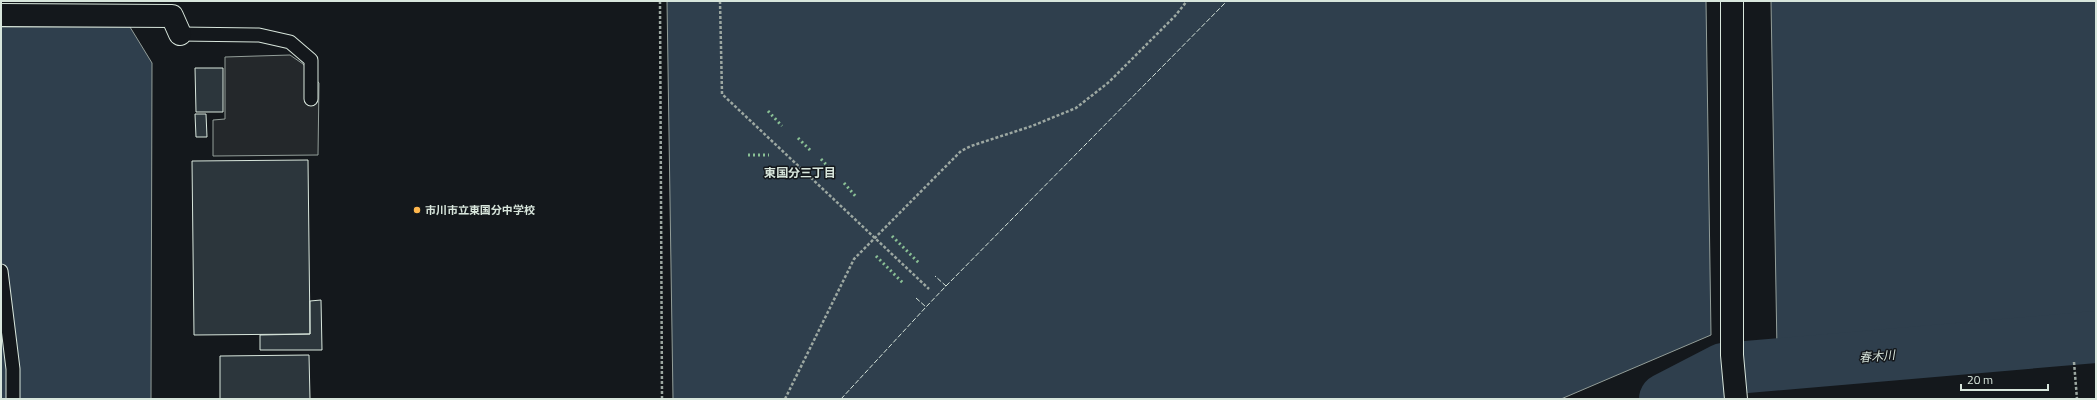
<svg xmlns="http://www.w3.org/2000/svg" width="2097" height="400" font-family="'Titillium Web','Noto Sans JP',sans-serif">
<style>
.parking{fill:#24282b;stroke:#939e99}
.water{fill:#2f3f4d;stroke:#939e99}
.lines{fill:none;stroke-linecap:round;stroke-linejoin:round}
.stream{stroke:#2f3f4d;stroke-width:9}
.river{stroke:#2f3f4d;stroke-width:52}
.building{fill:#2c363c;stroke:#d8e6dc}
.lane-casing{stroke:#d8e6dc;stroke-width:15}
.street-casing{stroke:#d8e6dc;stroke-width:24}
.path{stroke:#9da8a2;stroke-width:2.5;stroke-dasharray:3 2;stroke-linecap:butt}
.lane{stroke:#14181c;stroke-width:13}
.street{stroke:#14181c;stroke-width:22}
.hedge{stroke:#8ac095;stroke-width:3;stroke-dasharray:2 3;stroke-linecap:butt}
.fence{stroke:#d8e6dc;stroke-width:1;stroke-dasharray:5 2;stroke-linecap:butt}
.poi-dot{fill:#ffb74d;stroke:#14181c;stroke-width:1.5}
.labels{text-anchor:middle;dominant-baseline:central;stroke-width:3;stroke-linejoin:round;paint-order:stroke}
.poi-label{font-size:11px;font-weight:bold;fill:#d8e6dc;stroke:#14181c;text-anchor:start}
.neighbourhood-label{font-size:12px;font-weight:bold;fill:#d8e6dc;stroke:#14181c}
.water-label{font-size:12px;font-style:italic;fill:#d8e6dc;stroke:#14181c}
</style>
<rect width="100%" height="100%" fill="#14181c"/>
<path class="parking" d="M290 55 303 64 319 83 318 155 213 156V120L225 119V57Z"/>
<path class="water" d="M667 1H1706L1711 335 1561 399H673Z
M1771 1H2096V322L1777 350Z
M1 27H130L152 63 151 399H1Z"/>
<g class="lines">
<path class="stream" d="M1674 395 1675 399"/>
<path class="river" d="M1665 399 1723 369 2096 337"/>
</g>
<path class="building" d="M195 68H223V112H196Z
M195 114H206L207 137H196Z
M308 160 310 334 194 335 192 161Z
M321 300 322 350H260V335L310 334V301Z
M309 355 310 399H220V356Z"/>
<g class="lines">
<defs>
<path id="lane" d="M180 34 259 35 290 42 311 60V99
M1 271 13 369V399"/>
<path id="street" d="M1732 1V355L1736 399
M1 15 172 16 180 34"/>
</defs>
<use href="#lane" class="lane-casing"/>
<use href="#street" class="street-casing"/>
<path class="path" d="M660 1 662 399
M720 1 722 94 929 289
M2074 362 2077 399
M785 399 854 259 961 151 971 146 1032 126 1076 108 1109 82 1175 16 1187 1"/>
<use href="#lane" class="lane"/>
<use href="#street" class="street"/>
<path class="hedge" d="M768 111 782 126
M798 138 812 152
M748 155H769
M821 159 835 174
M844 183 857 198
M892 236 919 263
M876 256 903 283"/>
<path class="fence" d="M946 286 1227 1
M916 298 926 307 946 286 935 276
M841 399 926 307"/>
</g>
<circle class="poi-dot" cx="417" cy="210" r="4"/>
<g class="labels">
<g class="poi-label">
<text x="425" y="210">市川市立東国分中学校</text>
</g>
<g class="neighbourhood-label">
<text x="800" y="172">東国分三丁目</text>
</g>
<g class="water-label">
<text transform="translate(1877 356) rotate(-5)">春木川</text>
</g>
</g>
<rect width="2097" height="400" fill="none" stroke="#d8e6dc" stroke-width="4"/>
<path d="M1961 384v6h87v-6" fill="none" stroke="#d8e6dc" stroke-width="2"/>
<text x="1967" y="384" font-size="12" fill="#d8e6dc" stroke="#14181c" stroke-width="3" paint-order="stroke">20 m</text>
</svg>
